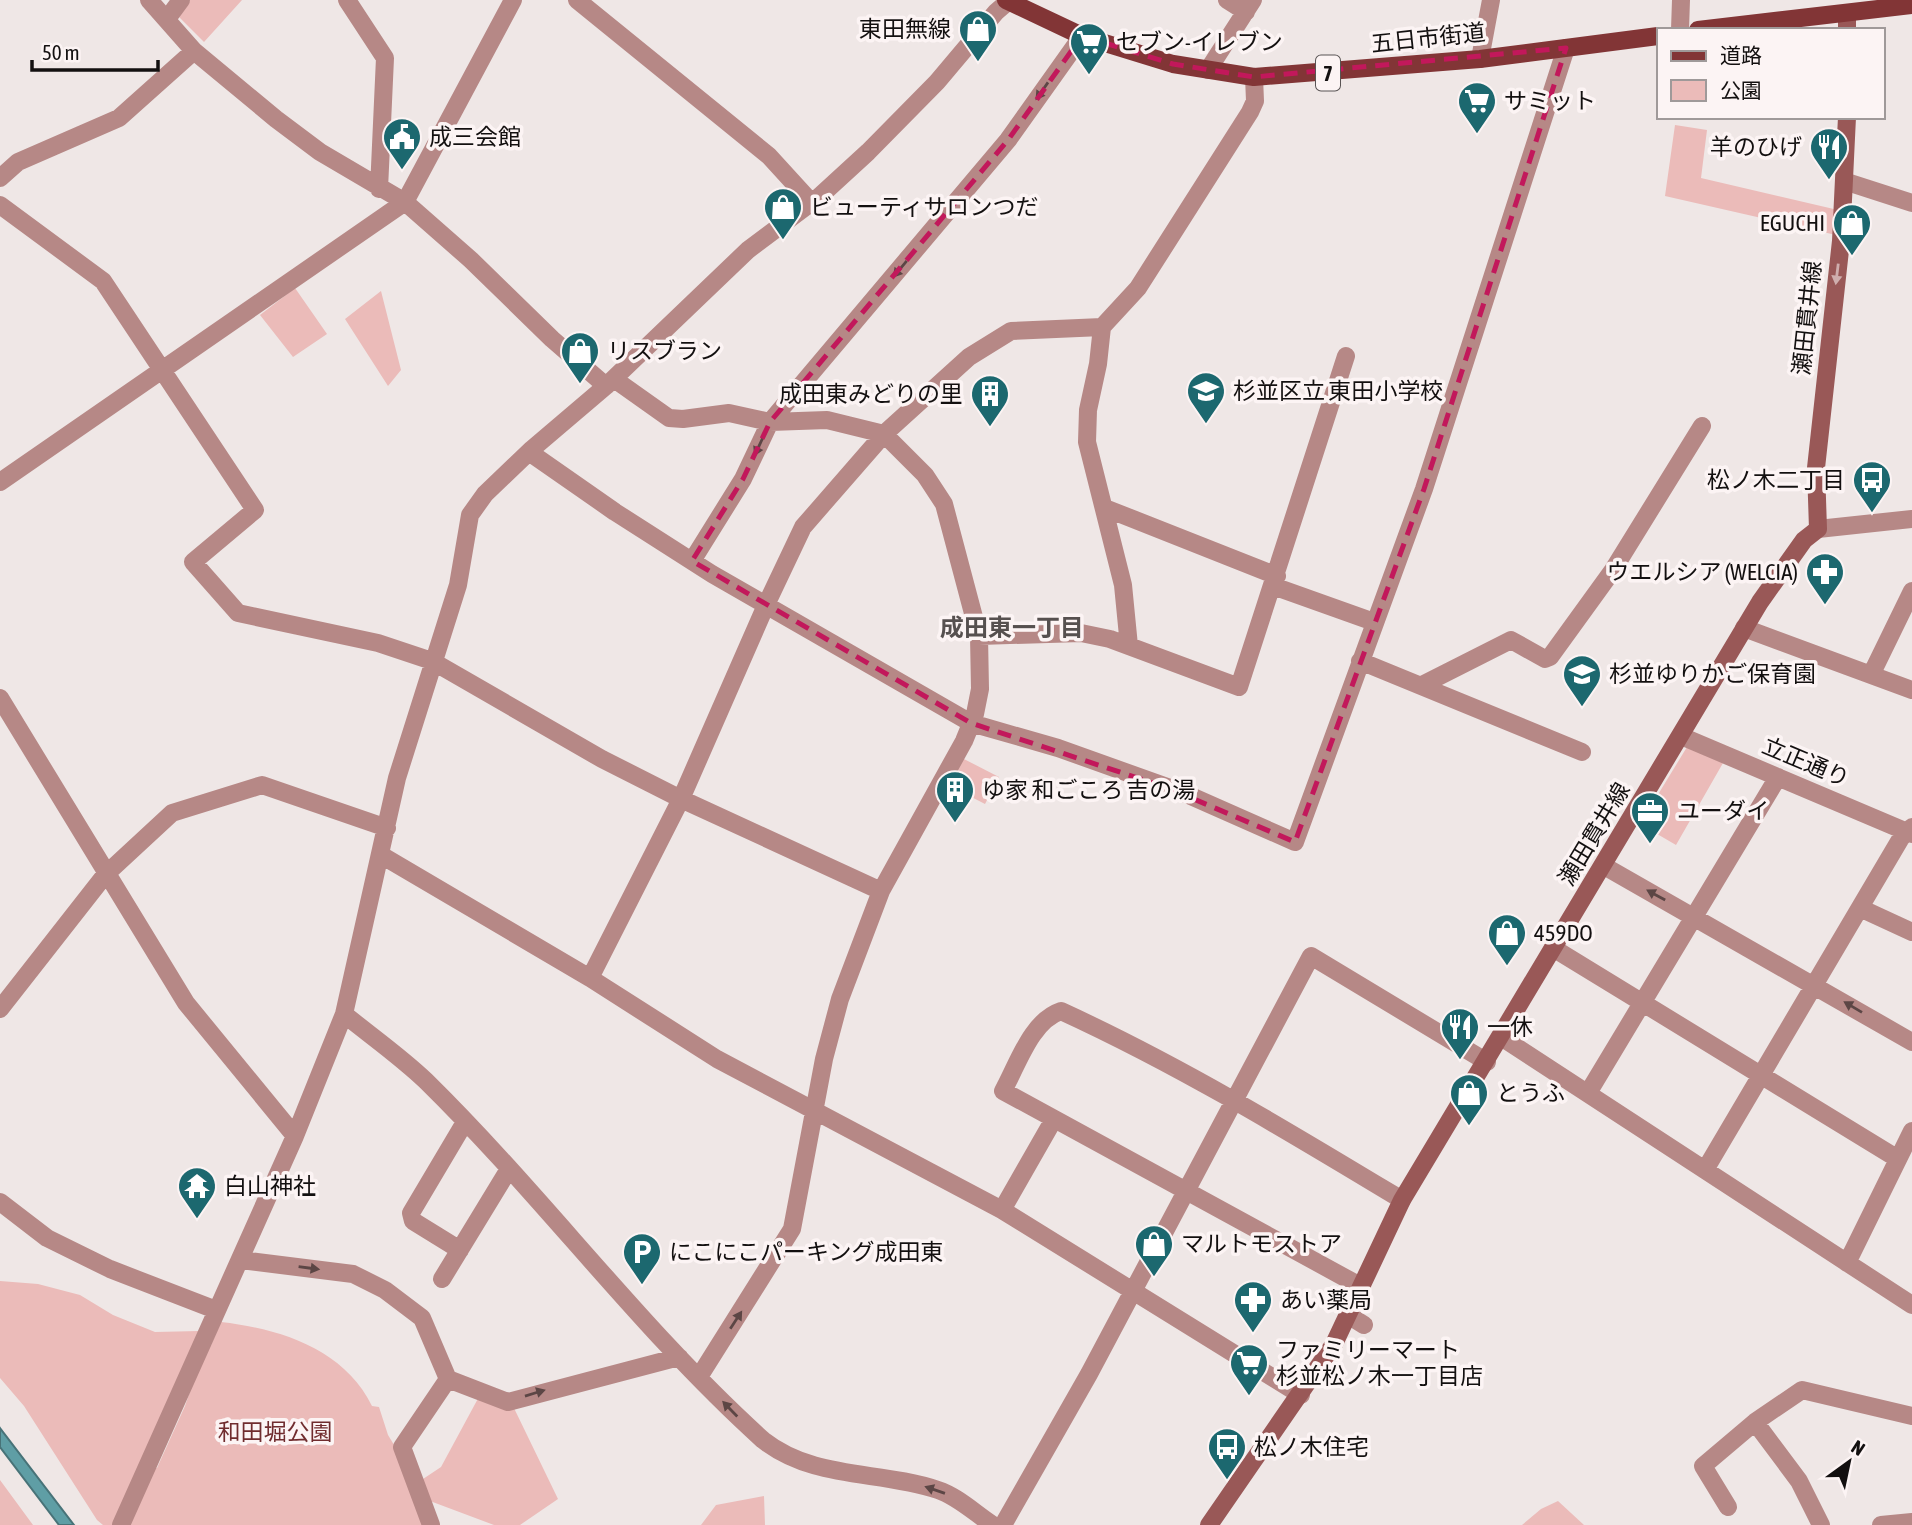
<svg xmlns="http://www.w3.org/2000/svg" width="1912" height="1525" font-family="'Asap Condensed','Noto Sans JP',sans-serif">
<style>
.green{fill:#ebbbb9}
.water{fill:#5f9ea5;stroke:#487378;stroke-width:2}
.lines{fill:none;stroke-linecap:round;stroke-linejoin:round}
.street{stroke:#b68886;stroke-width:18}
.secondary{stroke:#995857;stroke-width:18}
.primary{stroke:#823536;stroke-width:18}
.oneway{fill:#5c4645}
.oneway2{fill:#cfaead}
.marked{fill:none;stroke:#c2185b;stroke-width:5;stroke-dasharray:14 9;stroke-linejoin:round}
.labels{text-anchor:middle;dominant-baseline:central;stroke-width:7;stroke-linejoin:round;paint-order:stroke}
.shield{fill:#fcf4f4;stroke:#595454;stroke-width:2}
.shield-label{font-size:21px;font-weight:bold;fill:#131010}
.poi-label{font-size:23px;fill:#131010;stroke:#fcf4f4;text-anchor:start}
.street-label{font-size:23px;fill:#131010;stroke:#fcf4f4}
.park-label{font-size:23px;fill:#702c2e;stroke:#fcf4f4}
.neighbourhood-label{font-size:24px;font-weight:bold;fill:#56504f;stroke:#fcf4f4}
</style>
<rect width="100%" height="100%" fill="#efe7e6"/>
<path class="green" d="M190 0H242L204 42 179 17Z
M1675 125 1707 130 1701 178 1838 210 1836 235 1665 196Z
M295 288 327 334 293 357 260 315Z
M381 291 401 370 388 386 345 319Z
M1687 747 1723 763 1676 845 1640 824Z
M962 758 999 777 985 804 948 785Z
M0 1281 38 1284 80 1295 113 1315 155 1332 199 1331 114 1525H103L97 1520 24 1406 0 1378Z
M221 1322C281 1329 344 1349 372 1406L379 1407 388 1435 402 1458 424 1525H127L155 1468H157L185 1406 205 1347 211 1345Z
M481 1393 512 1404 558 1499 520 1525H494L422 1498 417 1483 441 1467Z
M0 1480 33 1525H0Z
M764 1496 765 1525H701L716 1505Z
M1558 1501 1584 1525H1522L1541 1509Z"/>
<path class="water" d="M0 1428 74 1525H59L0 1447Z"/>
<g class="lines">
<path class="street" d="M149 0 194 51 276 119 320 152 405 202 471 260 552 339 606 386
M347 0 385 58 379 189
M577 0 769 156 811 202
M1227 0 1246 12
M167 19 181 0
M1680 30 1681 0
M1480 59 1491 0
M1208 70 1253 0
M0 178 18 162 119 118 194 51
M1844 181 1912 203
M0 205 103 281 255 510 193 562 238 613 378 643 432 661 602 759 681 799 881 891
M1102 327 1098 364 1088 410 1087 442 1123 585 1129 646
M614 379 669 418 683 419 729 413 770 422 827 420 884 434 925 475 944 504 979 636 980 689 975 714 964 741 881 891 840 999 824 1059 792 1229 699 1377
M529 452 615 512 712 574 971 723 1058 748 1184 793 1295 842 1424 489 1566 48
M0 482 405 202 513 0
M1105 508 1277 576
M1818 529 1912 519
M692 561 743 479 770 422 1008 140 1082 36
M1273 586 1374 622
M1744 628 1912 690
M979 636 1081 633 1110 639 1239 687 1346 356
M1360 661 1582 752
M1872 673 1912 591
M1422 685 1511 640 1545 659 1550 657 1613 570 1702 426
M0 698 186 1003 295 1136
M1681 736 1912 834
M381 855 590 978 717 1059 1002 1210 1301 1395
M1604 866 1912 1042
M1860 908 1912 932
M1553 948 1898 1159
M590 978 681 799 766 605 803 527 884 434 969 357 1011 331 1102 327 1138 288 1250 112 1255 101 1254 77
M0 1009 105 875 172 813 262 785 387 828
M344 1014C371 1036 401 1057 426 1081 543 1196 641 1330 763 1440 814 1480 878 1470 938 1490 957 1496 976 1514 993 1525
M1501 1037 1912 1305
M1588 1093 1778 777
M1705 1170 1901 838 1912 827
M0 1202 47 1238 110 1269 216 1310
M1002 1210 1054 1119
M460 1250 413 1221 411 1213 465 1122
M241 1260 353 1274 385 1290 422 1318 448 1379 508 1402 679 1357
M1847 1263 1912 1131
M442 1279 509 1169
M1362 1287 1003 1091C1018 1064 1031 1021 1061 1011 1179 1065 1291 1133 1402 1200
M1348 1315 1364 1325
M1755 1422 1799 1481 1821 1525
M1728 1507 1703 1466 1755 1422 1802 1390 1912 1416
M121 1525 295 1136 344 1014 397 778 458 585 470 515 485 494 532 449 606 386 748 250 820 196 868 152 937 82 996 12 1010 0
M431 1525 402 1447 448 1379
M1003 1525 1089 1374 1311 956 1487 1062
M1881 1525 1912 1522"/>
<path class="secondary" d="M1847 13V30
M1209 1525 1334 1344 1402 1200 1760 602 1804 540 1818 529 1816 468 1841 241 1847 117"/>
<path class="primary" d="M1006 0 1082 36 1173 64 1254 77 1480 59 1658 36
M1698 30 1912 5"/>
</g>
<defs><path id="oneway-solid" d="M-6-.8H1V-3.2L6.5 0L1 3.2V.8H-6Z" transform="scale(1.75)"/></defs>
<g class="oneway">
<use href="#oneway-solid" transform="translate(1042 91) rotate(125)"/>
<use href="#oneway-solid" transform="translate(900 269) rotate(130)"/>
<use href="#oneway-solid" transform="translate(759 446) rotate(115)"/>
<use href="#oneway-solid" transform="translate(1656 895) rotate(-151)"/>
<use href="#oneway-solid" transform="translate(1853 1007) rotate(-149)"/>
<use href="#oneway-solid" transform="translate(309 1268) rotate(8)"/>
<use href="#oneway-solid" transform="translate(736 1320) rotate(-57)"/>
<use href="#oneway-solid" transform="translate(535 1393) rotate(-17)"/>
<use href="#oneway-solid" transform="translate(730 1409) rotate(-134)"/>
<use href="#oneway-solid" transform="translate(935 1490) rotate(-161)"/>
</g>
<use class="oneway2" href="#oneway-solid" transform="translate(1837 274) rotate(97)"/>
<path class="marked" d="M1082 36 1173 64 1254 77 1566 48 1424 489 1295 842 1168 788 971 723 692 561 743 479 770 422 1008 140Z"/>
<defs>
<symbol id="shop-pin" viewBox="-11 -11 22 30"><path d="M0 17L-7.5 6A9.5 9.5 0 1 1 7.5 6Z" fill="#1c686f" stroke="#fcf4f4"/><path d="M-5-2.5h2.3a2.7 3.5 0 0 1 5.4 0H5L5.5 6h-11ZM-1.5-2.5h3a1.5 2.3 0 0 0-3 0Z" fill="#fff"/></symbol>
<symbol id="supermarket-pin" viewBox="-11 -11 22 30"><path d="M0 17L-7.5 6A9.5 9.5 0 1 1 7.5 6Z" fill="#1c686f" stroke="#fcf4f4"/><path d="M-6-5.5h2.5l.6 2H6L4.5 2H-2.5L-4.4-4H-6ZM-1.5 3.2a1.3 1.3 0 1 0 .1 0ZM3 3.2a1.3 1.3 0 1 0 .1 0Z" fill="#fff"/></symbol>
<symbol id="civic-pin" viewBox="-11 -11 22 30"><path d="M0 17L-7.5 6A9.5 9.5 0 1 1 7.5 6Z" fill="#1c686f" stroke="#fcf4f4"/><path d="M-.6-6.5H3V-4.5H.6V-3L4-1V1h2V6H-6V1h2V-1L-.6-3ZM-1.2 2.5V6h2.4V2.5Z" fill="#fff"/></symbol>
<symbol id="restaurant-pin" viewBox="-11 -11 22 30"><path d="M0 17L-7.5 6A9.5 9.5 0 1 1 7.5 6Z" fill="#1c686f" stroke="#fcf4f4"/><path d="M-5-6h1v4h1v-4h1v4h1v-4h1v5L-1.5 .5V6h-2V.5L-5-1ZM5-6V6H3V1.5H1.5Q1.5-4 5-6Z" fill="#fff"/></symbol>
<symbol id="school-pin" viewBox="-11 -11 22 30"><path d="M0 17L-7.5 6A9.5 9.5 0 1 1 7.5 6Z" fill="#1c686f" stroke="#fcf4f4"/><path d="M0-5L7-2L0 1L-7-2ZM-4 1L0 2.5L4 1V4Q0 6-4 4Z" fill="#fff"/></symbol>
<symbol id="building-pin" viewBox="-11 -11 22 30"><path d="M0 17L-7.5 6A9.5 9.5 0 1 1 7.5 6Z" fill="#1c686f" stroke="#fcf4f4"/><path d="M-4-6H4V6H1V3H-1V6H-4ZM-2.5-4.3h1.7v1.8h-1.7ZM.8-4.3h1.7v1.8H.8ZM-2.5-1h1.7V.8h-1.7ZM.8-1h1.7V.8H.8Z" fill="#fff"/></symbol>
<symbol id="bus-pin" viewBox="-11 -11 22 30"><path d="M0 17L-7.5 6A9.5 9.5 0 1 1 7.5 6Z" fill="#1c686f" stroke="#fcf4f4"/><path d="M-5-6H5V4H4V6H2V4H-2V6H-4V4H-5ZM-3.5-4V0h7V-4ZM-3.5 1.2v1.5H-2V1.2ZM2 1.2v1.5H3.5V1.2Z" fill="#fff"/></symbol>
<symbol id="pharmacy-pin" viewBox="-11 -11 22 30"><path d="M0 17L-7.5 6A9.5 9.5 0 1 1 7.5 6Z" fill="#1c686f" stroke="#fcf4f4"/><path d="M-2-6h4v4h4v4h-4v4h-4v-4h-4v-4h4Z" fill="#fff"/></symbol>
<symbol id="office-pin" viewBox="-11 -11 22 30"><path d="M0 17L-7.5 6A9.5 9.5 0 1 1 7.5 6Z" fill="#1c686f" stroke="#fcf4f4"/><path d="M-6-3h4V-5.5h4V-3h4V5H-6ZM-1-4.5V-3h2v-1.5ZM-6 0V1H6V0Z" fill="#fff"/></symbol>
<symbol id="temple-pin" viewBox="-11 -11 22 30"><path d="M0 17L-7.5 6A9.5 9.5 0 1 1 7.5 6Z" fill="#1c686f" stroke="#fcf4f4"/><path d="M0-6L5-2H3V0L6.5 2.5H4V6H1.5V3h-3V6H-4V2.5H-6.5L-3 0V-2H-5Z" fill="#fff"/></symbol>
<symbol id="parking-pin" viewBox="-11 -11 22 30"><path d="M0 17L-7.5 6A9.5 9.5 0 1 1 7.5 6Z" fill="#1c686f" stroke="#fcf4f4"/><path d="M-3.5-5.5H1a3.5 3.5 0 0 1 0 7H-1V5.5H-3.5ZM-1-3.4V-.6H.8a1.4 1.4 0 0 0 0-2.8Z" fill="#fff"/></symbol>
</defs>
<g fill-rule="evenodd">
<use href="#shop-pin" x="956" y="7" width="44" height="60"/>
<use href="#supermarket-pin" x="1067" y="20" width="44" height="60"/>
<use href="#supermarket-pin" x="1455" y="79" width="44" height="60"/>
<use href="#civic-pin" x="380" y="115" width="44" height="60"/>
<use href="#restaurant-pin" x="1807" y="125" width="44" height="60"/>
<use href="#shop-pin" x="761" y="185" width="44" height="60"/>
<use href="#shop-pin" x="1830" y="201" width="44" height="60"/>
<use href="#shop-pin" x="558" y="329" width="44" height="60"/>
<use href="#school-pin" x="1184" y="369" width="44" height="60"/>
<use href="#building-pin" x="968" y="372" width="44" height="60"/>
<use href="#bus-pin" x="1850" y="458" width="44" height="60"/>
<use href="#pharmacy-pin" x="1803" y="550" width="44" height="60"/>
<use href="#school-pin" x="1560" y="652" width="44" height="60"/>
<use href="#building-pin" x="933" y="768" width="44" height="60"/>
<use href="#office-pin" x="1628" y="789" width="44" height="60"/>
<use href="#shop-pin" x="1485" y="911" width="44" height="60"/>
<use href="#restaurant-pin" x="1438" y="1005" width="44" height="60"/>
<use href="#shop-pin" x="1447" y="1071" width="44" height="60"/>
<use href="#temple-pin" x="175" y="1164" width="44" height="60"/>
<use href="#shop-pin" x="1132" y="1222" width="44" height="60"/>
<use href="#parking-pin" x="620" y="1230" width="44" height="60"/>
<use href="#pharmacy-pin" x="1231" y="1278" width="44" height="60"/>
<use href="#supermarket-pin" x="1227" y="1341" width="44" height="60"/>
<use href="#bus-pin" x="1205" y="1425" width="44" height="60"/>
</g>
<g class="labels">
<rect class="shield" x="1316" y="55.5" width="24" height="35" rx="5"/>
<g class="shield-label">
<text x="1328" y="73">7</text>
</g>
<g class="poi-label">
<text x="951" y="29" text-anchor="end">東田無線</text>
<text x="1116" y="42">セブン-イレブン</text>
<text x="1504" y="101">サミット</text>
<text x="429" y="137">成三会館</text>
<text x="1802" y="147" text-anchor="end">羊のひげ</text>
<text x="810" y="207">ビューティサロンつだ</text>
<text x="1825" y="223" text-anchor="end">EGUCHI</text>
<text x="607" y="351">リスブラン</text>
<text x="1233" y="391">杉並区立 東田小学校</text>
<text x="963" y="394" text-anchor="end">成田東みどりの里</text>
<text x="1845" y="480" text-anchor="end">松ノ木二丁目</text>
<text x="1798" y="572" text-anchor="end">ウエルシア (WELCIA)</text>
<text x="1609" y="674">杉並ゆりかご保育園</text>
<text x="982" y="790">ゆ家 和ごころ 吉の湯</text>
<text x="1677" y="811">ユーダイ</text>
<text x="1534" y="933">459DO</text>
<text x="1487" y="1027">一休</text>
<text x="1496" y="1093">とうふ</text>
<text x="224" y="1186">白山神社</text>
<text x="1181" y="1244">マルトモストア</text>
<text x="669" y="1252">にこにこパーキング成田東</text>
<text x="1280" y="1300">あい薬局</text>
<text x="1276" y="1350">ファミリーマート<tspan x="1276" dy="26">杉並松ノ木一丁目店</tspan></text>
<text x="1254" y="1447">松ノ木住宅</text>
</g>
<g class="street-label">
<text transform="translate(1428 38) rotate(-6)">五日市街道</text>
<text transform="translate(1807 318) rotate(-84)">瀬田貫井線</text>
<text transform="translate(1806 762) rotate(23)">立正通り</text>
<text transform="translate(1594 834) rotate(-59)">瀬田貫井線</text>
</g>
<g class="park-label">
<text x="275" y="1432">和田堀公園</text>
</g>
<g class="neighbourhood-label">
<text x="1012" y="627">成田東一丁目</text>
</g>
</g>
<rect x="1657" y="28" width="228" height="91" fill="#fcf4f4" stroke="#9f9999" stroke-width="2"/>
<rect x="1671" y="51" width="35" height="10" fill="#823536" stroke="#9f9999" stroke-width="2"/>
<text x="1720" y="63" font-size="21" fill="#131010">道路</text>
<rect x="1671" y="80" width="35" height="21" fill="#ebbbb9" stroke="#9f9999" stroke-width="2"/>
<text x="1720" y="98" font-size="21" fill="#131010">公園</text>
<g transform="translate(1849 1462) rotate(33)" stroke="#fcf4f4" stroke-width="5" paint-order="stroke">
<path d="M0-5L12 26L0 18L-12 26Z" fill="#131010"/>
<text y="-10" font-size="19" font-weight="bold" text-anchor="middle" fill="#131010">N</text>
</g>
<path d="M32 60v10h126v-10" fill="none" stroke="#131010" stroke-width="3.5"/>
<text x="42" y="60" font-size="21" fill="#131010" stroke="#fcf4f4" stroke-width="5" paint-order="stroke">50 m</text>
</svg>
